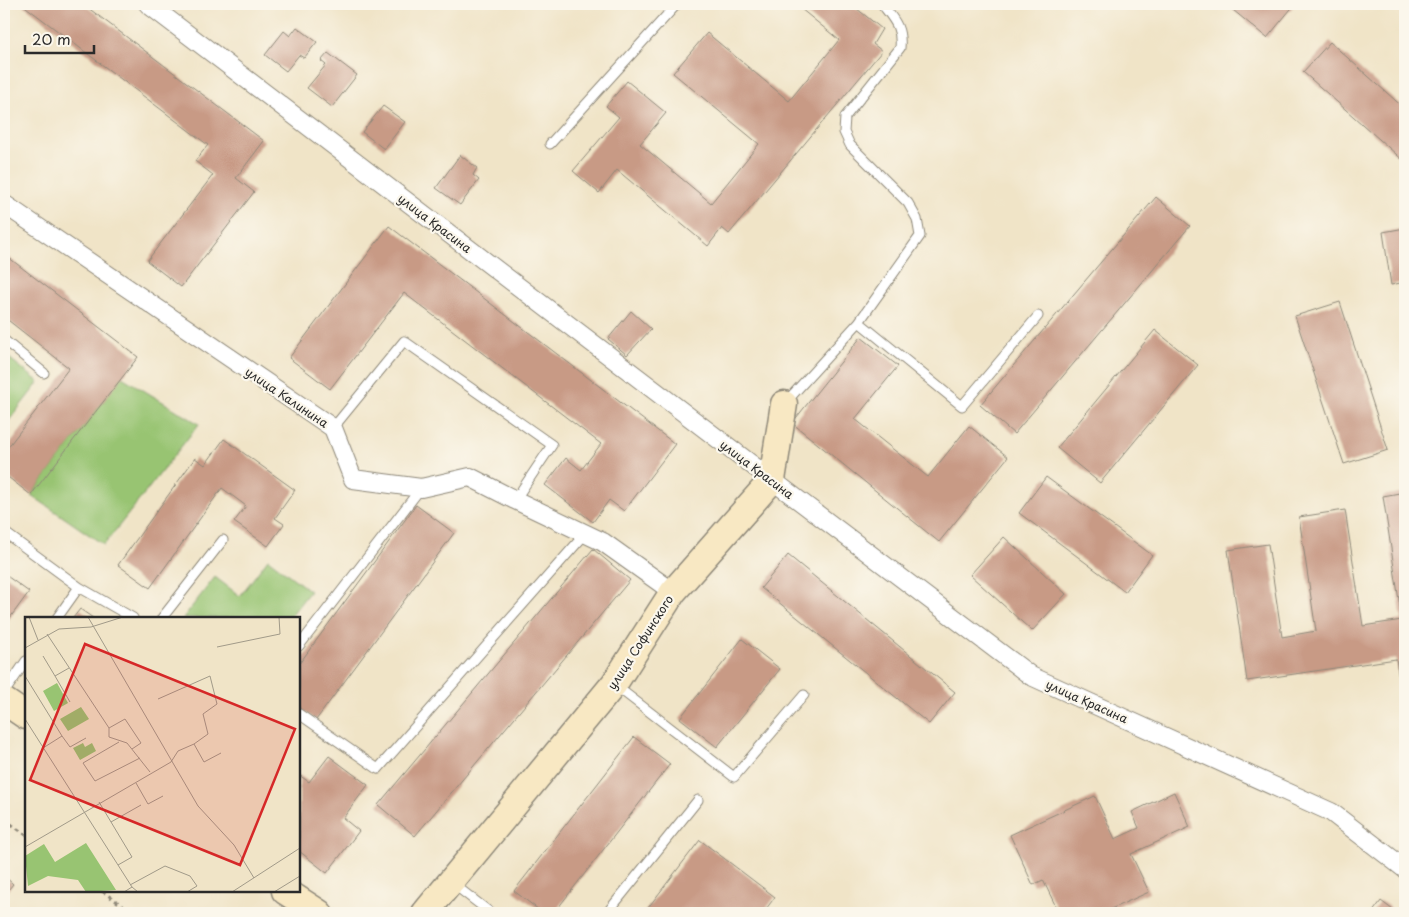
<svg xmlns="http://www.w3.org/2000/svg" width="1409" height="917" font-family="'Playpen Sans',sans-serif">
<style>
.green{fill:#98c472;stroke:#62784e}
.building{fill:#c89a85}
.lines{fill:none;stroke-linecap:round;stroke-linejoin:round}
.lane-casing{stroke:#8e8879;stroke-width:11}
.street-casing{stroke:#8e8879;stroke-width:20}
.secondary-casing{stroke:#8e8879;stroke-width:29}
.path{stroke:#8e8879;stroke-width:3;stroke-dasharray:4 4;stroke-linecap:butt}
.lane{stroke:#fff;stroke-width:9}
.street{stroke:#fff;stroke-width:18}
.secondary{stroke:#f8e8c3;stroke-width:26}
.labels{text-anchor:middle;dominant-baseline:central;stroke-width:4.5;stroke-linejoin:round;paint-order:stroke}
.street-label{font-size:12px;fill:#2b2b2b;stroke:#fbf7ec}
.inset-road{fill:none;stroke:#a19a89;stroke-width:1}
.view{fill:#d62828;fill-opacity:0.15;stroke:#d62828;stroke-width:2.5}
.inset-edge{fill:none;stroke:#2b2b2b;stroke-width:2.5}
</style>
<rect width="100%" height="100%" fill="#fbf7ec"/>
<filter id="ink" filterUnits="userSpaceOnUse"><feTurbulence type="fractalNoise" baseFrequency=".02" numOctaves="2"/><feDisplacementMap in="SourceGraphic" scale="10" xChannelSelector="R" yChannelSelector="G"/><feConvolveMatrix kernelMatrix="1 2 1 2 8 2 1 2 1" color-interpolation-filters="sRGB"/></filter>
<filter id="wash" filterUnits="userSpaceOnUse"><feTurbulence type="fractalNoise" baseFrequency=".0096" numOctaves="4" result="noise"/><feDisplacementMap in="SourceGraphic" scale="20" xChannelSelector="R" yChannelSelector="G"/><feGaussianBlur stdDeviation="1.12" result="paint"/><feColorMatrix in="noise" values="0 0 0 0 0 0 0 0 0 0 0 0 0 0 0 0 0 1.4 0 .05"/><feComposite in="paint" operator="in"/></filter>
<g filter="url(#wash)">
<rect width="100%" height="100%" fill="#f0e4c7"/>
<path class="green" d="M4 354 39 382 4 427Z
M122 377 199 424 104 545 31 495Z
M268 559 310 591 289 618H183L215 577 240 596Z"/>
<g id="blocks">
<path class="building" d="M22 4H83L264 141 236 178 254 192 181 287 147 261 213 175 195 161 208 145Z
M795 4H851L882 29 873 44 882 51 729 234 722 228 708 246 617 170 599 193 573 171 619 117 606 106 627 81 666 113 640 144 711 203 759 144 673 73 707 33 789 101 839 40Z
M1238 4H1295L1267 38 1233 10Z
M297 27 317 42 304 58 299 55 286 71 265 55 284 31 290 36Z
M1330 42 1405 109V162L1303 72Z
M328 53 357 75 332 107 307 88 326 65 321 61Z
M383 106 405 122 384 149 362 132Z
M460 155 477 168 473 175 479 180 460 205 436 188Z
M1156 197 1190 226 1014 434 980 405Z
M389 226 675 444 624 511 609 500 593 522 545 485 566 458 581 470 601 444 404 293 330 389 289 358Z
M1405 228V282L1391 285 1383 232Z
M4 254 138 357 31 495 4 474V452L69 368 4 317Z
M1340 302 1388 450 1344 464 1295 316Z
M631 311 651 329 627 355 608 339Z
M1155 330 1198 365 1100 483 1057 448Z
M861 337 898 366 855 419 928 477 969 426 1008 457 939 542 792 423Z
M224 439 295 490 275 518 284 524 268 546 234 522 246 506 222 488 150 588 118 565 195 458 205 465Z
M1046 477 1152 555 1125 592 1019 513Z
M1405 492V691L1401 692 1396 659 1247 681 1228 550 1268 544 1282 637 1316 631 1299 517 1345 510 1363 626 1402 620 1383 496Z
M416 505 454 533 316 720 299 708V664Z
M1004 537 1066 594 1032 631 970 575Z
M593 549 630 580 415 836 378 805Z
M788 555 955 692 929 724 761 588Z
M4 574 29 592 4 626Z
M80 609 93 618H73Z
M742 639 780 669 717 747 680 718Z
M634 737 670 764 554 913H543L514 891Z
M329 756 368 785 343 818 359 831 327 873 299 851V775L309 782Z
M1174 792 1190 827 1131 854 1149 892 1102 913H1059L1043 880 1033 885 1010 835 1095 796 1115 839 1139 828 1132 812Z
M700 840 775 897 763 913H644Z
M4 876 13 884 4 895Z
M1381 901 1397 913H1372Z"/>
</g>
</g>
<g filter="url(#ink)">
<use href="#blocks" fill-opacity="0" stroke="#8e8879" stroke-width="1"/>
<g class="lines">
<defs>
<path id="lane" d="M550 144 677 4
M859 322 920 236 917 219 908 203 850 145 844 132 845 117 900 48C902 27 894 20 882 4
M4 340 44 373
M785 403 859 322 962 406 1038 316
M333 428 404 341 552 445 515 500
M4 532 79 587
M57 618 79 587 133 618
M162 618 223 540
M299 646 421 488
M616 686 734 777 804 695
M4 693 26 661
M299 714 378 769 585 534
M452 883 491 913
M607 913 698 800"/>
<path id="street" d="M148 4 772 480 1031 676 1331 812 1405 869
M4 204 333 428 353 479 421 488 470 477 515 500 603 542 673 592"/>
<path id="secondary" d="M4 701 26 716
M285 891 319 913
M425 913 614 684 673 592 772 480 784 404"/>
</defs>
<use href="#lane" class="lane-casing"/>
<use href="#street" class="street-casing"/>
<use href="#secondary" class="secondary-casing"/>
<path class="path" d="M4 819 26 835
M102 891 133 913"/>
<use href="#lane" class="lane"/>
<use href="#street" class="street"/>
<use href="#secondary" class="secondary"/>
</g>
</g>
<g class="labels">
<g class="street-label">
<text transform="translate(435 223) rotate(37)">улица Красина</text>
<text transform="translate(287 397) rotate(34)">улица Калинина</text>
<text transform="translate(757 469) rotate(37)">улица Красина</text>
<text transform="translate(640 642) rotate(-57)">улица Софинского</text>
<text transform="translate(1087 701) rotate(24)">улица Красина</text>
</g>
</g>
<g transform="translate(25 617)">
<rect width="275" height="275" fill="#f0e4c7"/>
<path d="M32 66 43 86 29 94 18 74ZM56 90 64 102 43 114 35 102ZM58 126 60 130 67 126 71 134 55 143 48 131ZM61 226 91 273 61 275 53 263 23 259 3 269 0 239 19 227 30 245Z" fill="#98c472"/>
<path class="inset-road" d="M4 0 13 23M63 0 173 189 209 228 229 261M22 17 84 111V120L102 126 125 155M192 30 255 17 254 0M0 31 34 12 66 10 98 0M18 39 30 59 44 51M0 59 37 119M30 59 45 85M133 82 185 59 192 87 178 97 183 117 169 127M0 102 107 270M84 111 100 102 116 126 107 132M94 125 58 146 70 164 115 141M18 131 37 119 45 130 61 121M111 166 123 187 138 179M74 185 107 240 93 248M86 205 116 188M0 230 146 145 153 134 169 127 179 145 196 136M105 268 140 249 165 259 172 269 162 275M99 275 107 270 113 275M207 275 275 231M249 275 275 259"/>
<path class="view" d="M60 27 270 112 215 248 5 163Z"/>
<rect width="275" height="275" class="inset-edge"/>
</g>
<rect width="1409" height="917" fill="none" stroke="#fbf7ec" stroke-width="20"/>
<path d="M25 45v8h69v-8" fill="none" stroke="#2b2b2b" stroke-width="2.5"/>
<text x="32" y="45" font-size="15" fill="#2b2b2b" stroke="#fbf7ec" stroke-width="4" paint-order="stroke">20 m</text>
</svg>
